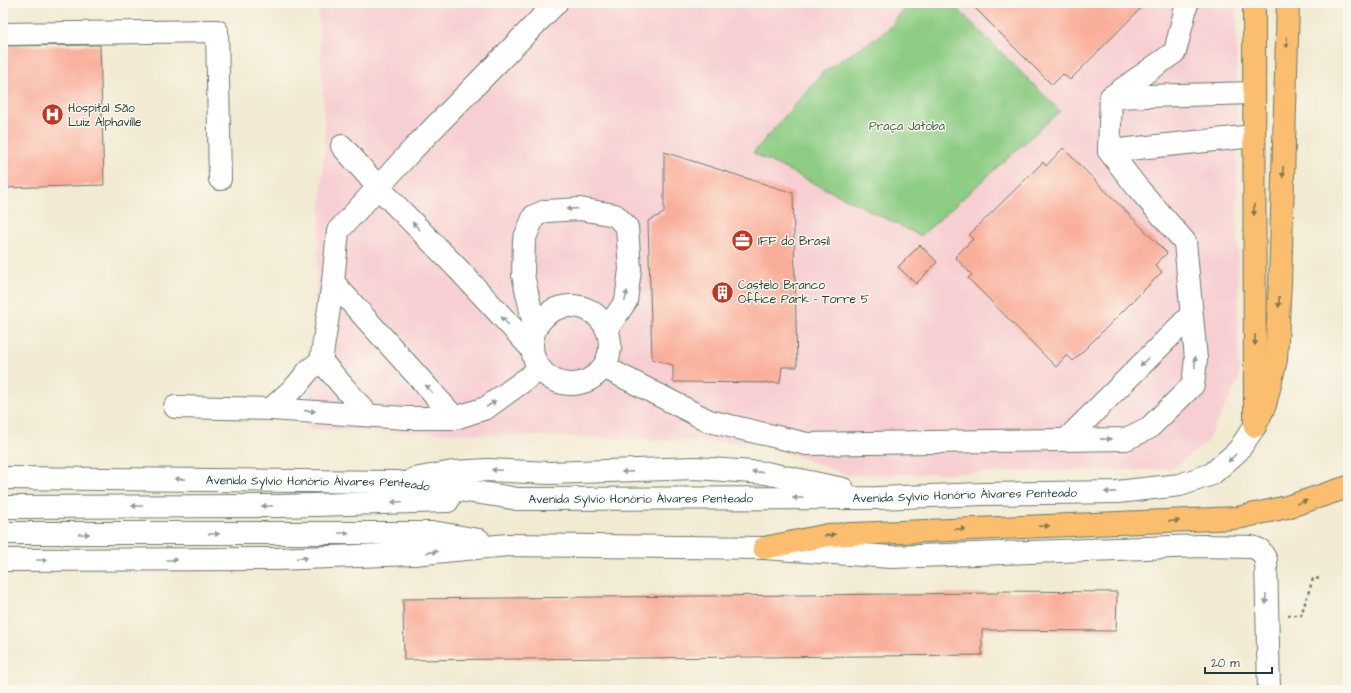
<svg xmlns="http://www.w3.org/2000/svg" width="1351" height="693" font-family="'Architects Daughter',sans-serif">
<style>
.built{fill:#f7cfd2}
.green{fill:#8ccc83;stroke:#56845c}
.building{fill:#f9ae9a}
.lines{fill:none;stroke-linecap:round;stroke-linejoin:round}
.minor-casing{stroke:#697a6b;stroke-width:24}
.major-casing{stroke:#697a6b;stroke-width:24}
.highway-casing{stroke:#697a6b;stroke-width:24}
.path{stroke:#697a6b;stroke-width:2.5;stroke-dasharray:3 3;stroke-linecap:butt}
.minor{stroke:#fff;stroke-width:22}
.major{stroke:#fbbe6e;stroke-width:22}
.highway{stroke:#fbbe6e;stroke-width:22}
.oneway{fill:#82774e}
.oneway2{fill:#8f9e9a}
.labels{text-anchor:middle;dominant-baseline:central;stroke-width:3;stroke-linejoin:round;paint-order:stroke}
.poi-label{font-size:12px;fill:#1f3d34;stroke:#fbf7ec;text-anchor:start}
.park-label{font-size:12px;fill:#3a6148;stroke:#fbf7ec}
.street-label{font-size:12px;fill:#1f3d34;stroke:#fbf7ec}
</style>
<rect width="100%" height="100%" fill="#fbf7ec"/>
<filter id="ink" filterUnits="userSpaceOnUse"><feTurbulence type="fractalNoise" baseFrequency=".025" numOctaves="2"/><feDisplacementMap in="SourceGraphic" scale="8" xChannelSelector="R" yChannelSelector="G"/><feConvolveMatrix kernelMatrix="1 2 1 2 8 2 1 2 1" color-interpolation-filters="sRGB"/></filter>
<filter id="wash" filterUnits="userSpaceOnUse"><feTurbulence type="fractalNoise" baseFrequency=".012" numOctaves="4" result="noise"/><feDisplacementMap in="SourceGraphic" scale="16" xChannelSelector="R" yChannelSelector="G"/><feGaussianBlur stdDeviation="0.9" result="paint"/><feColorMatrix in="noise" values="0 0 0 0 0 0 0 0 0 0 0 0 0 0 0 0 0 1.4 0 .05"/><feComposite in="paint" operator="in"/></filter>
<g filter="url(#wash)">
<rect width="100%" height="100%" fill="#f2ead2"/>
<path class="built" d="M318 3H1236L1239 379 1207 442 1172 469 848 475 760 443 308 429 325 134Z"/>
<path class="green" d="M908 3H952L1060 111 921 236 753 153 823 72 889 29Z"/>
<g id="blocks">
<path class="building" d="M970 3H1146L1070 80 1063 74 1052 85Z
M100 45 104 185 3 188V46Z
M1063 148 1167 253 1155 265 1162 272 1073 361 1067 355 1056 367 968 278 972 275 955 257 973 239 969 235 1043 162 1046 166Z
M664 152 793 193 797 367H782L780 383 673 382V365L652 359 648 221 664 213Z
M920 245 937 262 916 284 898 267Z
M998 591 1117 592 1116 631 982 630V655L404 660 403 599 998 593Z"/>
</g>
</g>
<g filter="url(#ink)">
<use href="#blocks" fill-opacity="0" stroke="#697a6b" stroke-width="1"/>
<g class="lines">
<defs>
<g id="minor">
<path d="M3 34 217 31 220 179"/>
<path d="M1111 97 1254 93"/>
<path d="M342 146 378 187 459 270 532 349"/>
<path d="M1109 151 1254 136"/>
<path d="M333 282 455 418"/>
<circle cx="571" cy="345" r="39"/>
<path d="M535 329 523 275 524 240 534 216 546 211 580 209 615 215 627 227 630 269 626 301 607 329"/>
<path d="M321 361 368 415"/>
<path d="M604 367 709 421 807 444 1126 439 1149 428 1193 385 1196 359 1185 242 1136 186 1109 151 1111 97 1175 52 1187 3"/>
<path d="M175 407 271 409 406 418H455L486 408 540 369"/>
<path d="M271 409 297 385 309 370 321 361 333 282 338 231 414 148 556 3"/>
<path d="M1067 439 1191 315"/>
<path id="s1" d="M3 478 398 482C438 489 478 491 517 499L877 498 983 494 1117 492 1180 485 1212 474 1238 451 1255 426"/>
<path d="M414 479 453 472 488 470 549 473 696 468 766 473 843 489"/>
<path d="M3 507 279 506 448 501"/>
<path d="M3 533H438L479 540"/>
<path d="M3 560 275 559 413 554 508 545 764 548 891 557 1201 546 1252 547 1260 550 1266 560 1269 690"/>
</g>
<path id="major" d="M1254 3 1255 426"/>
<path id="highway" d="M1255 426 1265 405 1276 360 1280 283 1288 3
M764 548 828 535 1237 518 1287 507 1348 487"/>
</defs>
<use href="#minor" class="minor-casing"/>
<use href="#major" class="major-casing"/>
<use href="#highway" class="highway-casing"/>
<path class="path" d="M1288 615H1301L1313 579 1322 578"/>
<use href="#minor" class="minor"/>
<use href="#major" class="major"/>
<use href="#highway" class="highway"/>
</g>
<defs><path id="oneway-solid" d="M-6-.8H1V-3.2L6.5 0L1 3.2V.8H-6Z"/></defs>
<g class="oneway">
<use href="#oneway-solid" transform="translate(1287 42) rotate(92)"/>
<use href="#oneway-solid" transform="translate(1283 172) rotate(92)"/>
<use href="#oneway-solid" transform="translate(1254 210) rotate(90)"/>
<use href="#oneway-solid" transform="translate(1279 302) rotate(93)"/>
<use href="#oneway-solid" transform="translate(1255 340) rotate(90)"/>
<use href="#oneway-solid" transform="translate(1302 502) rotate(-19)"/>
<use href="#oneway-solid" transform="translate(1174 521) rotate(-2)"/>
<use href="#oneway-solid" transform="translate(1044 526) rotate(-2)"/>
<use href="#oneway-solid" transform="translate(960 529) rotate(-3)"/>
<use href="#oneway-solid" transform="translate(830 535) rotate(-6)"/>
</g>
<g class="oneway2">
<use href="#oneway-solid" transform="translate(572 209) rotate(176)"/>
<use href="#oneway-solid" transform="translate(416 226) rotate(-135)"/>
<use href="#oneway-solid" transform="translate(626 296) rotate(-78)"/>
<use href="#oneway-solid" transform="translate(505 321) rotate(-132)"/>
<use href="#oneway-solid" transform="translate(1144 362) rotate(135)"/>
<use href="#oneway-solid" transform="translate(1195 362) rotate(-88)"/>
<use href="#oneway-solid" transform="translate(429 389) rotate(-132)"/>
<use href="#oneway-solid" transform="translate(491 404) rotate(-33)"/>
<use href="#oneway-solid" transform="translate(310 411) rotate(4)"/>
<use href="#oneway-solid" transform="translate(1106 439) rotate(-1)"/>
<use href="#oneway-solid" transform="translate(1232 458) rotate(135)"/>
<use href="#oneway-solid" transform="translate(497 470) rotate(-177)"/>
<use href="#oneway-solid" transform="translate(627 472) rotate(179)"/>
<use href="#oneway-solid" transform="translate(757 472) rotate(-176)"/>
<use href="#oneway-solid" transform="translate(180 479) rotate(-179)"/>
<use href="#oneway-solid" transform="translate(1110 492) rotate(179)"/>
<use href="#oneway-solid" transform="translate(798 498) rotate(180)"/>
<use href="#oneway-solid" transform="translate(397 502) rotate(178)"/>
<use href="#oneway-solid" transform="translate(137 506) rotate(180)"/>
<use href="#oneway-solid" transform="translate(267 506) rotate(180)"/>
<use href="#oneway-solid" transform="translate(344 533)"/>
<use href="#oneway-solid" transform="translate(84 534)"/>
<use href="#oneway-solid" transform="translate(214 534)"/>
<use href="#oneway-solid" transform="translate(432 552) rotate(-5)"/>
<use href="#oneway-solid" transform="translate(302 558) rotate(-2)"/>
<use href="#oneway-solid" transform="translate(42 560)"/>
<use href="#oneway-solid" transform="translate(172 560)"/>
<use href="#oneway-solid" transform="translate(1266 599) rotate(90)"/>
</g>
</g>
<defs>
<symbol id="hospital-disc" viewBox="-11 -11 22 22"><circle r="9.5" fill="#c8321e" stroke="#fbf7ec"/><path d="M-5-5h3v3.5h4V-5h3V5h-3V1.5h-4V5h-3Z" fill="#fff"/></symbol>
<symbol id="office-disc" viewBox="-11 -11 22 22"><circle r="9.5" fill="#c8321e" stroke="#fbf7ec"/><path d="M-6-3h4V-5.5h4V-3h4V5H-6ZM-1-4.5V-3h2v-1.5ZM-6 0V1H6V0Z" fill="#fff"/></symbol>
<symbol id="building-disc" viewBox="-11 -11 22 22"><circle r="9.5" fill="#c8321e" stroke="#fbf7ec"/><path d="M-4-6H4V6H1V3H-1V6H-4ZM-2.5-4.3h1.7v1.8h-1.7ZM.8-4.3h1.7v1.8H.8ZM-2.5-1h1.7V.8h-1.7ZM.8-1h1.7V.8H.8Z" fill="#fff"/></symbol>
</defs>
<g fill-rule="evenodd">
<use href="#hospital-disc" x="40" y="102" width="25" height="25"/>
<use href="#office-disc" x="730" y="228" width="25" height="25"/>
<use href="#building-disc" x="710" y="280" width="25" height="25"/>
</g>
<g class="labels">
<g class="poi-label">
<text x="68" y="108">Hospital São<tspan x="68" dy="14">Luiz Alphaville</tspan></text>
<text x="758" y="241">IFF do Brasil</text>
<text x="738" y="285">Castelo Branco<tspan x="738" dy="14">Office Park - Torre 5</tspan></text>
</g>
<g class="park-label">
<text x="907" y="126">Praça Jatobá</text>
</g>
<g class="street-label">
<text stroke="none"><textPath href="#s1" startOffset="315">Avenida Sylvio Honório Álvares Penteado</textPath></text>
<text stroke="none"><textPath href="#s1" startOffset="963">Avenida Sylvio Honório Álvares Penteado</textPath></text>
<text stroke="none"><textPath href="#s1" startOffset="639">Avenida Sylvio Honório Álvares Penteado</textPath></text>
</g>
</g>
<rect width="1351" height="693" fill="none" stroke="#fbf7ec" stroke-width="16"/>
<path d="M1205 667v6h67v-6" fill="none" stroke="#1f3d34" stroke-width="2"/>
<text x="1211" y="667" font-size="12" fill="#1f3d34" stroke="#fbf7ec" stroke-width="3" paint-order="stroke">20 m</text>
</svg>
